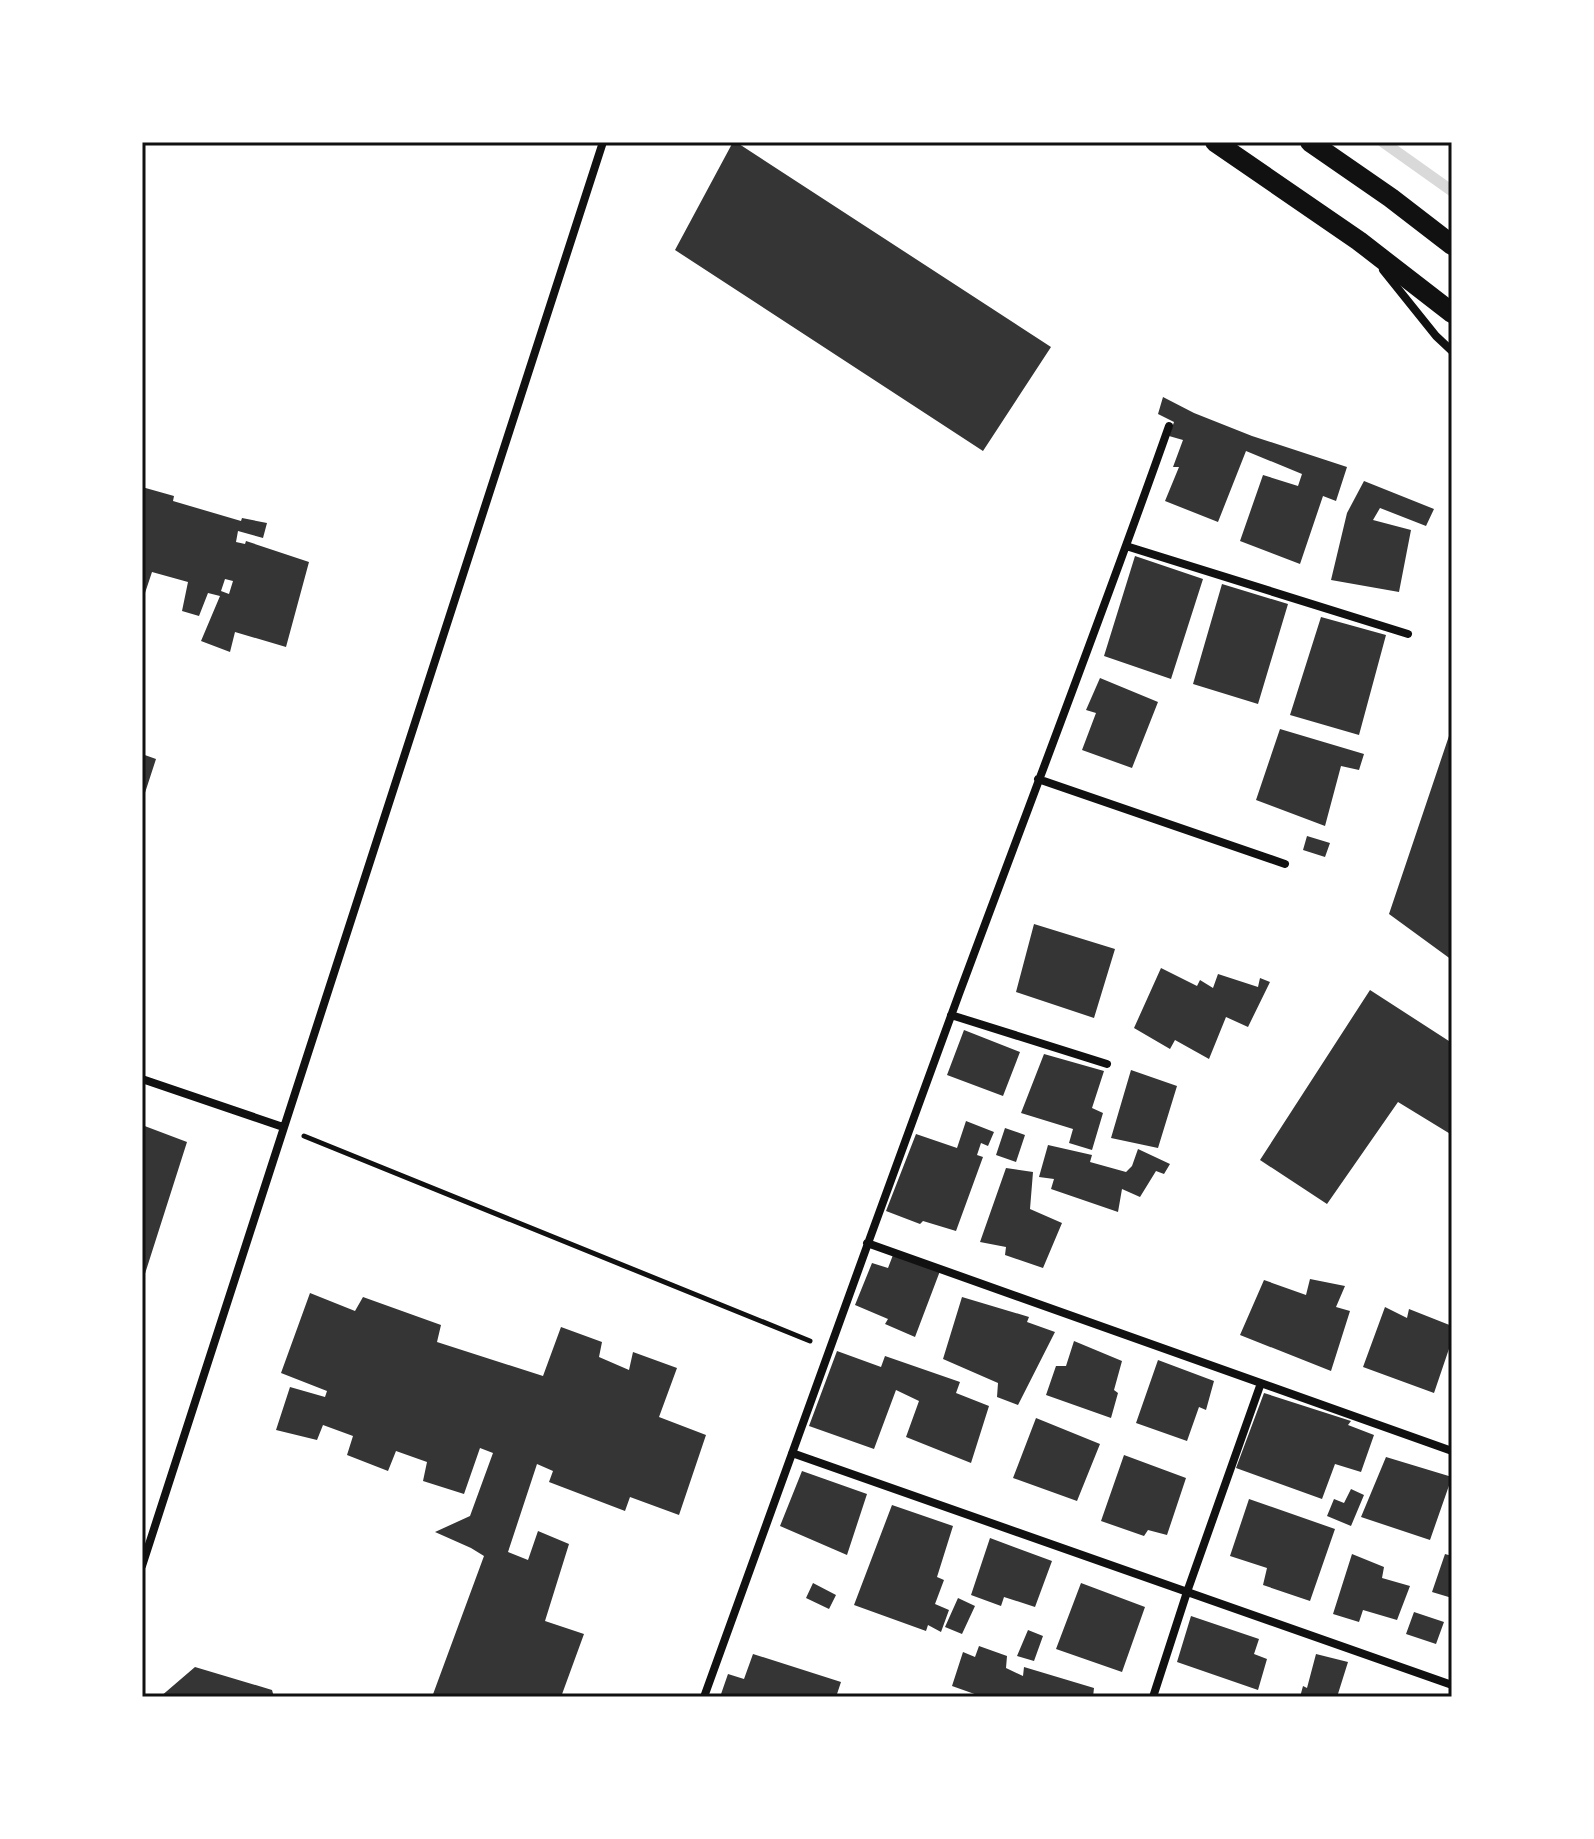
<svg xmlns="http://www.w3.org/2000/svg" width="1594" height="1839" font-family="Figtree,sans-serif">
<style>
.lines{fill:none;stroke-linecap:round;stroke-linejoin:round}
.stream{stroke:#d9d9d9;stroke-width:11}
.building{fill:#353535;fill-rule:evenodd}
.path{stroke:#111;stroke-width:5}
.minor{stroke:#111;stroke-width:8}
.primary{stroke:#111;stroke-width:20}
.neatline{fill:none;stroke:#111;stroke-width:3}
</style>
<rect width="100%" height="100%" fill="#fff"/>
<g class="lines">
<path class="stream" d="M1383 142 1452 191"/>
</g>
<path class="building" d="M733 142H736L1051 347 983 451 675 250Z
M1163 397 1194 413 1252 436 1347 467 1336 501 1323 496 1300 564 1240 541 1263 475 1298 486 1302 474 1246 451 1218 522 1165 501 1179 467H1173L1183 440 1169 436 1174 422 1158 414Z
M1364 481 1434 509 1426 526 1380 508 1373 520 1411 530 1399 592 1331 580 1347 513Z
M142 487 174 496 173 501 241 521 242 518 267 523 263 538 238 531 236 542 245 544 246 541 309 562 286 647 235 632 230 652 201 641 220 596 208 593 199 616 182 611 188 582 152 572 144 596 142 595ZM225 579 233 581 229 594 221 591Z
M1135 556 1203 579 1171 679 1104 656Z
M1222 584 1288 604 1258 704 1193 684Z
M1321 617 1386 635 1359 735 1290 715Z
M1100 678 1158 702 1132 768 1082 750 1096 713 1086 710Z
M1280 729 1364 754 1359 770 1341 766 1325 826 1256 800Z
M1451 730H1452V960L1389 914Z
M142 754 156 759 143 799H142Z
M1307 836 1330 843 1325 857 1303 850Z
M1034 924 1115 949 1094 1018 1016 992Z
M1161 968 1197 986 1200 980 1213 988 1218 974 1258 987 1260 978 1270 982 1248 1027 1226 1017 1209 1059 1175 1040 1170 1049 1134 1028Z
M1370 990 1452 1043V1135L1398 1102 1327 1204 1260 1160Z
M964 1030 1020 1052 1003 1096 947 1075Z
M1044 1054 1104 1071 1092 1108 1103 1113 1092 1150 1069 1143 1073 1129 1021 1113Z
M1131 1070 1177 1086 1158 1148 1111 1138Z
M966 1121 994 1132 988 1146 981 1143 977 1155 983 1157 956 1231 923 1221 920 1224 886 1211 916 1134 957 1148Z
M142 1125 187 1142 143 1280H142Z
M1005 1128 1025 1135 1016 1162 996 1155Z
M1048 1145 1092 1155 1090 1162 1126 1172 1132 1166 1138 1149 1170 1164 1164 1174 1156 1171 1140 1197 1122 1189 1118 1212 1051 1189 1054 1179 1039 1177Z
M1006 1168 1033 1172 1030 1209 1062 1223 1043 1268 1005 1255 1006 1247 980 1242Z
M893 1255 940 1271 915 1337 885 1324 888 1319 855 1305 872 1263 888 1268Z
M1310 1279 1345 1286 1336 1307 1350 1311 1331 1371 1240 1335 1264 1280 1306 1295Z
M310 1293 355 1311 363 1297 441 1325 437 1342 543 1376 561 1327 602 1342 599 1357 629 1370 633 1352 677 1368 659 1417 706 1435 679 1515 630 1497 625 1511 549 1482 553 1471 537 1464 508 1552 528 1560 538 1531 569 1544 545 1621 584 1634 561 1697H432L484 1556 471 1548 435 1532 470 1516 493 1453 480 1448 464 1494 423 1481 427 1462 396 1451 388 1471 347 1455 353 1436 323 1425 317 1440 276 1430 290 1387 325 1397 327 1391 281 1373Z
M962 1297 1029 1317 1027 1322 1055 1332 1018 1405 997 1397 998 1383 943 1359Z
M1385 1307 1407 1318 1409 1309 1452 1326V1340L1434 1393 1363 1367Z
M1074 1341 1122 1361 1114 1390 1118 1393 1111 1418 1046 1395 1056 1366H1066Z
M837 1351 881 1367 885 1356 960 1382 956 1393 989 1406 971 1463 906 1437 919 1401 896 1390 874 1449 809 1426Z
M1158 1360 1214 1381 1206 1410 1199 1407 1187 1441 1136 1423Z
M1264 1393 1351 1421 1348 1425 1374 1435 1361 1472 1335 1464 1322 1499 1236 1468Z
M1036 1418 1100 1444 1077 1501 1013 1478Z
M1124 1455 1186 1478 1167 1535 1148 1530 1144 1536 1101 1521Z
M1386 1457 1452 1477 1430 1540 1361 1517Z
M802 1471 867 1494 847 1555 780 1526Z
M1351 1489 1364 1495 1351 1526 1327 1516 1334 1499 1344 1503Z
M1249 1499 1335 1529 1310 1601 1263 1585 1267 1568 1230 1556Z
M892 1505 953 1526 937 1577 944 1580 935 1604 949 1610 941 1632 928 1625 926 1631 854 1605Z
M990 1538 1052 1561 1035 1607 1004 1597 1001 1606 971 1595Z
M1352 1554 1384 1567 1382 1578 1410 1586 1397 1620 1363 1610 1359 1622 1333 1614Z
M1445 1554 1452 1556V1598L1432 1592Z
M813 1583 836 1595 829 1609 806 1598Z
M1081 1583 1145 1607 1122 1672 1056 1649Z
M958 1598 975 1606 962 1634 945 1627Z
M1414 1612 1444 1622 1436 1644 1406 1634Z
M1191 1616 1259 1639 1254 1654 1267 1659 1258 1690 1177 1662Z
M1028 1630 1043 1636 1034 1661 1017 1656Z
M979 1646 1007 1656 1006 1668 1023 1676 1024 1667 1094 1688 1093 1697H983L952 1686 963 1652 975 1657Z
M753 1654 841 1682 836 1697H720L728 1674 744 1679Z
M1316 1654 1348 1662 1337 1697H1300L1303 1686 1307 1688Z
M195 1667 272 1690 274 1697H160Z"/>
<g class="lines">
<path class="path" d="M304 1136 810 1341"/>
<path class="minor" d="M1383 270 1436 336 1452 351
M1126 546 1408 634
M1038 779 1285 864
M951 1015 1107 1064
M142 1079 283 1127
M867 1243 1452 1451
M792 1453 1452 1685
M142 1566 603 142
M704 1697C789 1462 873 1228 959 994 1029 805 1102 616 1169 426
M1153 1697 1187 1592 1261 1383"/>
<path class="primary" d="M1215 142 1359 241 1452 313
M1310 142 1391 198 1452 245"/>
</g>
<rect width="1594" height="1839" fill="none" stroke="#ffffff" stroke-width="288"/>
<rect x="144" y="144" width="1306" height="1551" class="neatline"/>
</svg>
